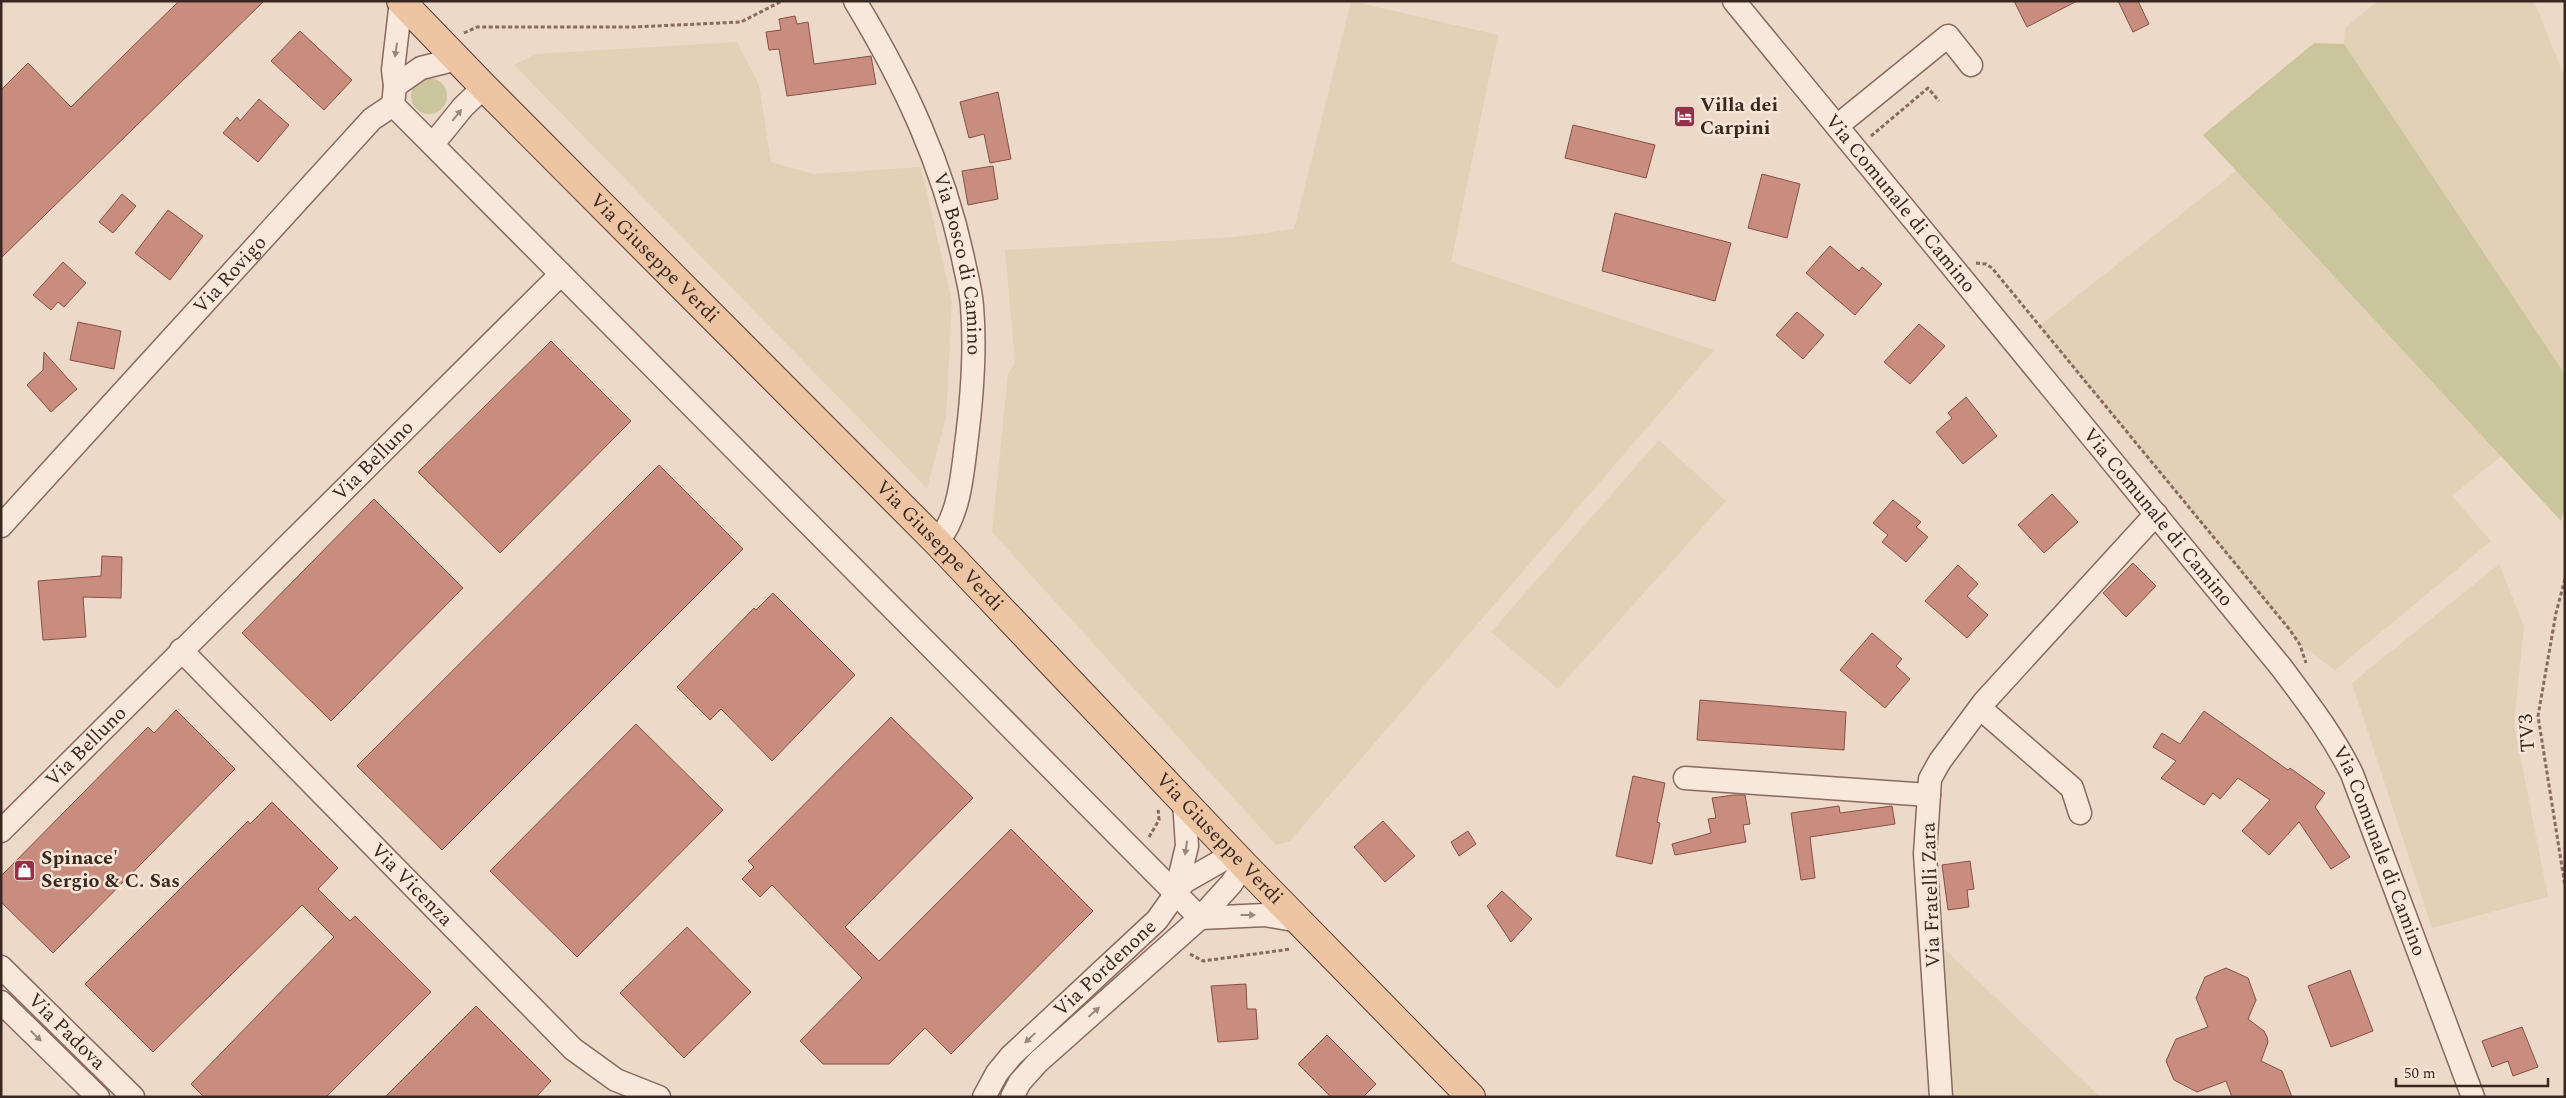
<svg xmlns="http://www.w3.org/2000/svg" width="2566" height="1098" font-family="Spectral,serif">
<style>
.farmland{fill:#e2d1b6}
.green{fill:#cac59c}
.building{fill:#c98d80;stroke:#865045}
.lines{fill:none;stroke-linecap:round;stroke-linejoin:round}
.minor-casing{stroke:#886a5e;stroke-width:25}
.major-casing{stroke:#563a32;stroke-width:30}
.path{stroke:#886a5e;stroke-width:3;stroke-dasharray:4 2.5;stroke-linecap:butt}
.minor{stroke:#f7e8db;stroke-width:22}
.major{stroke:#edc5a3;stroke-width:28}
.oneway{fill:#98887e}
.labels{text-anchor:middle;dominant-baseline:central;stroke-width:5;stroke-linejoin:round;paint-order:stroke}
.poi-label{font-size:20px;font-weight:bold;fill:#392721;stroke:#f4e5d7;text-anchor:start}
.street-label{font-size:20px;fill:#392721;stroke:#f4e5d7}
</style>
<rect width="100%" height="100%" fill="#edd9c8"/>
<path class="farmland" d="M1351 1 1498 35 1451 262 1714 350 1290 841 1276 845 992 532 1008 374 1015 363 1005 250 1235 237 1294 229Z
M2378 1H2534L2565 78V374L2344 44 2345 28Z
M737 42 759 85 771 162 813 174 921 167 952 301 946 418 927 488 514 65 535 54Z
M2236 171 2501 456 2452 496 2491 541 2335 670 2300 645 2039 326Z
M1659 440 1726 501 1558 689 1491 632Z
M2499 564 2524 626 2514 724 2548 897 2432 928 2352 683Z
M1931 936 2100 1097H1940Z"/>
<path class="green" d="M2314 43 2344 44 2565 374V505L2561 521 2203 135Z
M411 96a18 18 0 1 1 36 0a18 18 0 1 1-36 0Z"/>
<path class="building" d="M179 1H264L1 258V90L28 63 71 107Z
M2014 1H2077L2027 27Z
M2118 1H2138L2149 24 2133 32Z
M795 16 797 24 808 22 814 64 871 56 876 84 787 96 779 49 769 50 766 32 781 30 779 19Z
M300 31 352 80 324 110 271 61Z
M998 92 1011 159 990 163 984 134 969 138 960 102Z
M259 99 289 125 258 162 223 133 237 117 240 121Z
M1573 125 1655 145 1646 178 1565 158Z
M993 166 998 199 968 205 962 171Z
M1762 174 1800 184 1787 238 1748 228Z
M122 194 136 206 113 233 99 222Z
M168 210 203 236 170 280 135 253Z
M1615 213 1731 243 1715 301 1602 271Z
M1830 246 1859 271 1862 267 1882 284 1855 315 1806 273Z
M63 262 86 283 64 307 58 302 51 310 33 295Z
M1797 312 1824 335 1803 359 1776 335Z
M78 322 121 331 114 369 70 360Z
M1919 324 1945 346 1910 384 1884 362Z
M551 341 631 421 500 553 418 472Z
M44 352 77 389 51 412 27 385 43 370Z
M1966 397 1997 436 1963 464 1936 432 1952 418 1948 413Z
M659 465 743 549 442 850 357 766Z
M2052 494 2078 522 2044 553 2018 525Z
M374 499 463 588 331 721 242 633Z
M1893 500 1921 522 1916 527 1928 537 1906 562 1882 542 1888 535 1873 523Z
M102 556 122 557 121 598 83 597 86 637 43 640 38 581 101 576Z
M2133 563 2156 586 2126 617 2103 593Z
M1958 565 1978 584 1967 596 1988 615 1967 638 1925 601Z
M773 593 855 675 772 761 721 709 710 720 677 687 754 608 756 610Z
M1872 633 1902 659 1896 666 1910 679 1885 708 1840 670Z
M1700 700 1846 712 1844 750 1697 740Z
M176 710 235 769 53 953 1 902V876L148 727 154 733Z
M2204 711 2288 770 2290 768 2325 793 2315 807 2350 857 2331 869 2299 822 2269 855 2242 831 2270 800 2238 778 2220 799 2213 793 2204 805 2161 778 2176 761 2153 747 2162 733 2180 744Z
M891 717 973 798 845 927 879 961 1011 829 1093 911 951 1054 925 1028 889 1064H823L800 1041 862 978 772 885 760 897 742 879 754 867 748 861Z
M636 724 723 810 577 957 490 871Z
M1633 776 1665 783 1657 822 1660 823 1652 864 1616 856Z
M1734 795H1745L1750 824 1743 825 1746 842 1675 855 1672 844 1711 833 1708 819 1716 818 1712 798Z
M272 802 338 868 318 889 350 921 355 916 431 992 326 1097H204L191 1084 334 937 302 905 153 1052 85 984 248 821 250 824Z
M1839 806 1840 813 1892 806 1895 824 1810 837 1815 878 1801 880 1791 813Z
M1383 821 1415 856 1385 882 1354 847Z
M1468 831 1476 844 1459 856 1451 842Z
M1970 861 1974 889 1967 890 1969 907 1948 910 1942 865Z
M1502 891 1532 919 1511 942 1487 906Z
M687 927 751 992 684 1058 620 993Z
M2226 968 2248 978 2256 1000 2248 1019 2264 1031 2267 1037 2268 1042 2261 1061 2282 1071 2292 1097H2232L2226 1081 2197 1092 2174 1080 2166 1061 2176 1039 2208 1027 2196 998 2205 977Z
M2350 970 2373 1031 2331 1047 2308 986Z
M1246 984 1247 1009H1256L1258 1039 1218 1042 1211 986Z
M476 1006 551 1081 536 1097H385Z
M2522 1027 2538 1067 2513 1076 2508 1061 2492 1067 2482 1041Z
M1327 1035 1376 1084 1363 1097H1331L1298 1064Z"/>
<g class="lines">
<defs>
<g id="minor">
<path id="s1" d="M855 1C904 82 943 165 963 258 966 274 971 290 972 306 976 353 972 399 966 445 962 477 959 517 937 542"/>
<path id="s2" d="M1734 1 2281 667C2307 702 2333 735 2352 774L2473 1097"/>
<path d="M395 86 421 68 457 59"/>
<path d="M393 105 395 86 393 70 401 1"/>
<path d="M1837 126 1948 36 1971 65"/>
<path d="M433 144 463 107 484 87"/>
<path d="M561 274 1200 918"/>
<path id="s3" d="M1 526 372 119 393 105"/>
<path id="s4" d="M181 650 573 1049 616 1080 659 1097"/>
<path d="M1980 708 2072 788 2080 813"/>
<path d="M1685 778 1929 795"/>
<path id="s5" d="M1 831 561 274 393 105"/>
<path d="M1176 892 1187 846 1184 801"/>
<path d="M1200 918 1265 915 1299 921"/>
<path id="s6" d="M1 967 133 1097"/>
<path d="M1 1002 98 1097"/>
<path id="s7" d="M984 1097 997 1073 1011 1056 1157 920 1184 882 1235 853"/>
<path d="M1012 1097 1020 1082 1038 1062 1200 918 1231 884 1244 865"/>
<path d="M1941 1097 1925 854 1930 779 1940 761 1984 702 2156 514"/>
</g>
<g id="major">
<path id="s8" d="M401 1 484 87 937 542 1244 865 1471 1097"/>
</g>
</defs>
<use href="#minor" class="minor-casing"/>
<use href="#major" class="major-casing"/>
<path class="path" d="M464 33 477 27H634L741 22 782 1
M1871 136 1928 88 1939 101
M1976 263 1986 264 1992 268 2290 630 2300 645 2306 663
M2565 579 2556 613 2538 716 2565 886
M1149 837 1159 820 1158 808
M1190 954 1203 961 1291 949"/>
<use href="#minor" class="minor"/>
<use href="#major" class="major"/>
</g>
<defs><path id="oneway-solid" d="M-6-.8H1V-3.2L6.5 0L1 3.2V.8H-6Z" transform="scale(1.25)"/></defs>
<g class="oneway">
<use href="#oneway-solid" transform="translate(396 50) rotate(98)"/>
<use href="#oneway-solid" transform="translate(457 115) rotate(-51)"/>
<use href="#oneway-solid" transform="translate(1186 848) rotate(98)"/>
<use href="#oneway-solid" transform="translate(1248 915)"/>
<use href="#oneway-solid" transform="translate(1094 1012) rotate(-42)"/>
<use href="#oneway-solid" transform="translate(36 1036) rotate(44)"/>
<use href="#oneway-solid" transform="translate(1030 1038) rotate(137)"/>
</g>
<defs>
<symbol id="hotel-square" viewBox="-11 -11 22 22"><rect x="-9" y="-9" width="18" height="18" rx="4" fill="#943148" stroke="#f4e5d7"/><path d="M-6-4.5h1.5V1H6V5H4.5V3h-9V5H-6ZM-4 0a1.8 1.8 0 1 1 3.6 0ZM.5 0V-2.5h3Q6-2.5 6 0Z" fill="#fff"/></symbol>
<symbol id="shop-square" viewBox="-11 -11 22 22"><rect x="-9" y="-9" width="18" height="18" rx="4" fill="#943148" stroke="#f4e5d7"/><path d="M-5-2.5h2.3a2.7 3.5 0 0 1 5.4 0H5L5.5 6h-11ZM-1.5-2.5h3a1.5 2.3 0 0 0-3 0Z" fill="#fff"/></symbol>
</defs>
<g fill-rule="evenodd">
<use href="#hotel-square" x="1672" y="104" width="25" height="25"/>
<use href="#shop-square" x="12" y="858" width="25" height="25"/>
</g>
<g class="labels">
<g class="poi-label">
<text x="1700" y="105">Villa dei<tspan x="1700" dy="23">Carpini</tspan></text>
<text x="41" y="858">Spinace'<tspan x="41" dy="23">Sergio &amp; C. Sas</tspan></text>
</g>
<g class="street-label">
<text stroke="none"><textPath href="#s2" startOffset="262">Via Comunale di Camino</textPath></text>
<text stroke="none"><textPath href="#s8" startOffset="361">Via Giuseppe Verdi</textPath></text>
<text stroke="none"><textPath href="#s1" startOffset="285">Via Bosco di Camino</textPath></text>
<text stroke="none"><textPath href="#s3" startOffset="340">Via Rovigo</textPath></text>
<text stroke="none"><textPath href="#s5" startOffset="525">Via Belluno</textPath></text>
<text stroke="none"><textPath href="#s2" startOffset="668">Via Comunale di Camino</textPath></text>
<text stroke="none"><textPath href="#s8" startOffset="766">Via Giuseppe Verdi</textPath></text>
<text transform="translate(2527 733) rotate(-94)">TV3</text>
<text stroke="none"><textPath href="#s5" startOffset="120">Via Belluno</textPath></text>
<text stroke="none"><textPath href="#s8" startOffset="1171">Via Giuseppe Verdi</textPath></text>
<text stroke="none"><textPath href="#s2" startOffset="1072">Via Comunale di Camino</textPath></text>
<text stroke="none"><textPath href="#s4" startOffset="329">Via Vicenza</textPath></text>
<text transform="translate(1931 895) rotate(-92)">Via Fratelli Zara</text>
<text stroke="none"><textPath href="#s7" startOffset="178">Via Pordenone</textPath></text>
<text stroke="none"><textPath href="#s6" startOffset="92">Via Padova</textPath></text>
</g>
</g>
<rect width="2566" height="1098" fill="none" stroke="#392721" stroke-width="5"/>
<path d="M2396 1078v8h152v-8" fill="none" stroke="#392721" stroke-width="2.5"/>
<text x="2404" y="1078" font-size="15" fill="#392721" stroke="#f4e5d7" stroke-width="4" paint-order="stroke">50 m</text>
</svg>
